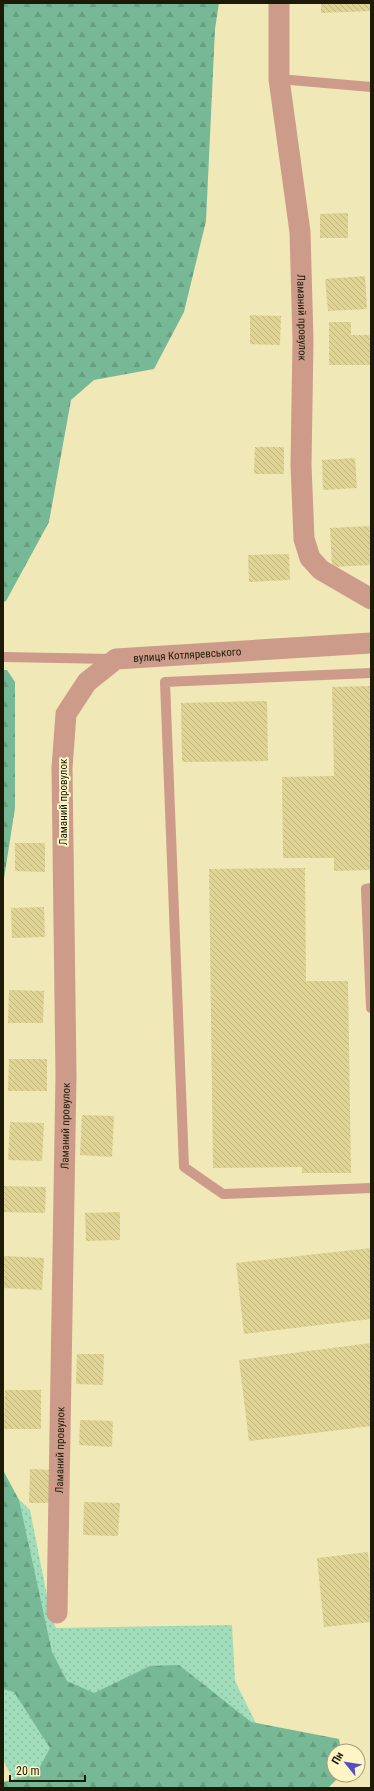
<svg xmlns="http://www.w3.org/2000/svg" width="374" height="1791" font-family="'Roboto Condensed',sans-serif">
<style>
.grass{fill:url(#grass-dots)}
.forest{fill:url(#forest-firs)}
.building{fill:url(#building-back-hatch)}
.lines{fill:none;stroke-linecap:round;stroke-linejoin:round}
.service{stroke:#cd9b8a;stroke-width:10}
.minor{stroke:#cd9b8a;stroke-width:21}
.labels{text-anchor:middle;dominant-baseline:central;stroke-width:4;stroke-linejoin:round;paint-order:stroke}
.street-label{font-size:11px;fill:#1e1a08;stroke:#fdf5c4}
</style>
<defs>
<pattern id="grass-dots" width="8" height="8" patternUnits="userSpaceOnUse"><rect width="8" height="8" fill="#a1dcbb"/><path d="M2 2h.1M6 6h.1" fill="none" stroke="#8abc9f" stroke-width="1.8" stroke-linecap="round"/></pattern>
<pattern id="forest-firs" width="22" height="20" patternUnits="userSpaceOnUse"><rect width="22" height="20" fill="#77b996"/><path d="M5 1l3.5 6h-7zM16 11l3.5 6h-7z" fill="#669e80"/></pattern>
<pattern id="building-back-hatch" width="6" height="6" patternUnits="userSpaceOnUse"><rect width="6" height="6" fill="#dfd493"/><path d="M-1 5l2 2M0 0l6 6M5-1l2 2" fill="none" stroke="#bfb57d"/></pattern>
</defs>
<rect width="100%" height="100%" fill="#f0e8b7"/>
<path class="grass" d="M3 1484 30 1510 51 1616 56 1628 232 1625 235 1681 288 1788H18L3 1760Z"/>
<path class="forest" d="M3 3H219L215 29 206 221 184 312 154 369 94 380 71 400 49 522 6 601 3 602Z
M3 670H7L15 682V808L3 885Z
M3 1470 19 1500 52 1652 67 1681 94 1693 150 1666 179 1665 251 1722 339 1739 341 1751H334V1775H341L328 1788H3V1782L36 1774 50 1748 14 1692 3 1689Z"/>
<path class="building" d="M321 3H371V11L321 13Z
M348 213V238H320V214Z
M365 276 367 309 328 311 325 279Z
M250 315 281 316 280 345 250 344Z
M329 322H351V335H371V365H329Z
M255 447H284V474H254Z
M355 458 357 488 323 490 322 460Z
M371 526V565L332 567 330 528Z
M289 554 290 580 249 582 248 555Z
M371 686V870L334 871V858H283L282 777 334 776 332 687Z
M267 701 268 761 182 762 181 703Z
M15 843H45V872L15 871Z
M305 868 306 981H348L351 1173H302V1167L213 1168 209 869Z
M44 907 45 937 12 938 11 908Z
M9 990 44 991 43 1023H8Z
M9 1059H47V1091H8Z
M82 1115 114 1116 112 1157 80 1155Z
M10 1122 44 1123 42 1161 8 1160Z
M3 1186 46 1187 45 1213 3 1212Z
M120 1212V1240L86 1241 85 1213Z
M371 1248V1319L244 1334 236 1263Z
M4 1256 44 1258 42 1290 3 1288Z
M371 1343V1426L249 1441 239 1360Z
M77 1354H104L103 1385 76 1384Z
M5 1390H41V1429H4Z
M80 1420 113 1421 112 1447 79 1445Z
M30 1469 55 1470V1503H29Z
M84 1502 120 1503 118 1536 83 1535Z
M368 1552 371 1585V1622L324 1627 317 1558Z"/>
<g class="lines">
<path class="service" d="M279 79 371 87
M3 657 113 659
M371 673 165 682 184 1167 223 1194 371 1188
M371 888 366 889 371 1008"/>
<g class="minor">
<path id="s1" d="M279 3V79L300 232 303 340 301 465 304 539 310 558 321 570 371 599"/>
<path id="s2" d="M57 1613 66 1075 62 768 66 714 87 682 116 659 371 643"/>
</g>
</g>
<g class="labels">
<g class="street-label">
<text stroke="none"><textPath href="#s1" startOffset="316">Ламаний провулок</textPath></text>
<text stroke="none"><textPath href="#s2" startOffset="1046">вулиця Котляревського</textPath></text>
<text transform="translate(63 802) rotate(-90)">Ламаний провулок</text>
<text stroke="none"><textPath href="#s2" startOffset="487">Ламаний провулок</textPath></text>
<text stroke="none"><textPath href="#s2" startOffset="163">Ламаний провулок</textPath></text>
</g>
</g>
<rect width="374" height="1791" fill="none" stroke="#1e1a08" stroke-width="8"/>
<g transform="translate(346 1763) rotate(300)"><circle r="19" fill="#fdf5c4" stroke="#a49d79"/>
<path d="M0-3L7 15L0 10L-7 15Z" fill="#554fc6"/>
<text y="-6" font-size="11" font-weight="bold" text-anchor="middle" fill="#1e1a08">Пн</text>
</g>
<path d="M10 1775v6h75v-6" fill="none" stroke="#1e1a08" stroke-width="2"/>
<text x="16" y="1775" font-size="12" fill="#1e1a08" stroke="#fdf5c4" stroke-width="3" paint-order="stroke">20 m</text>
</svg>
